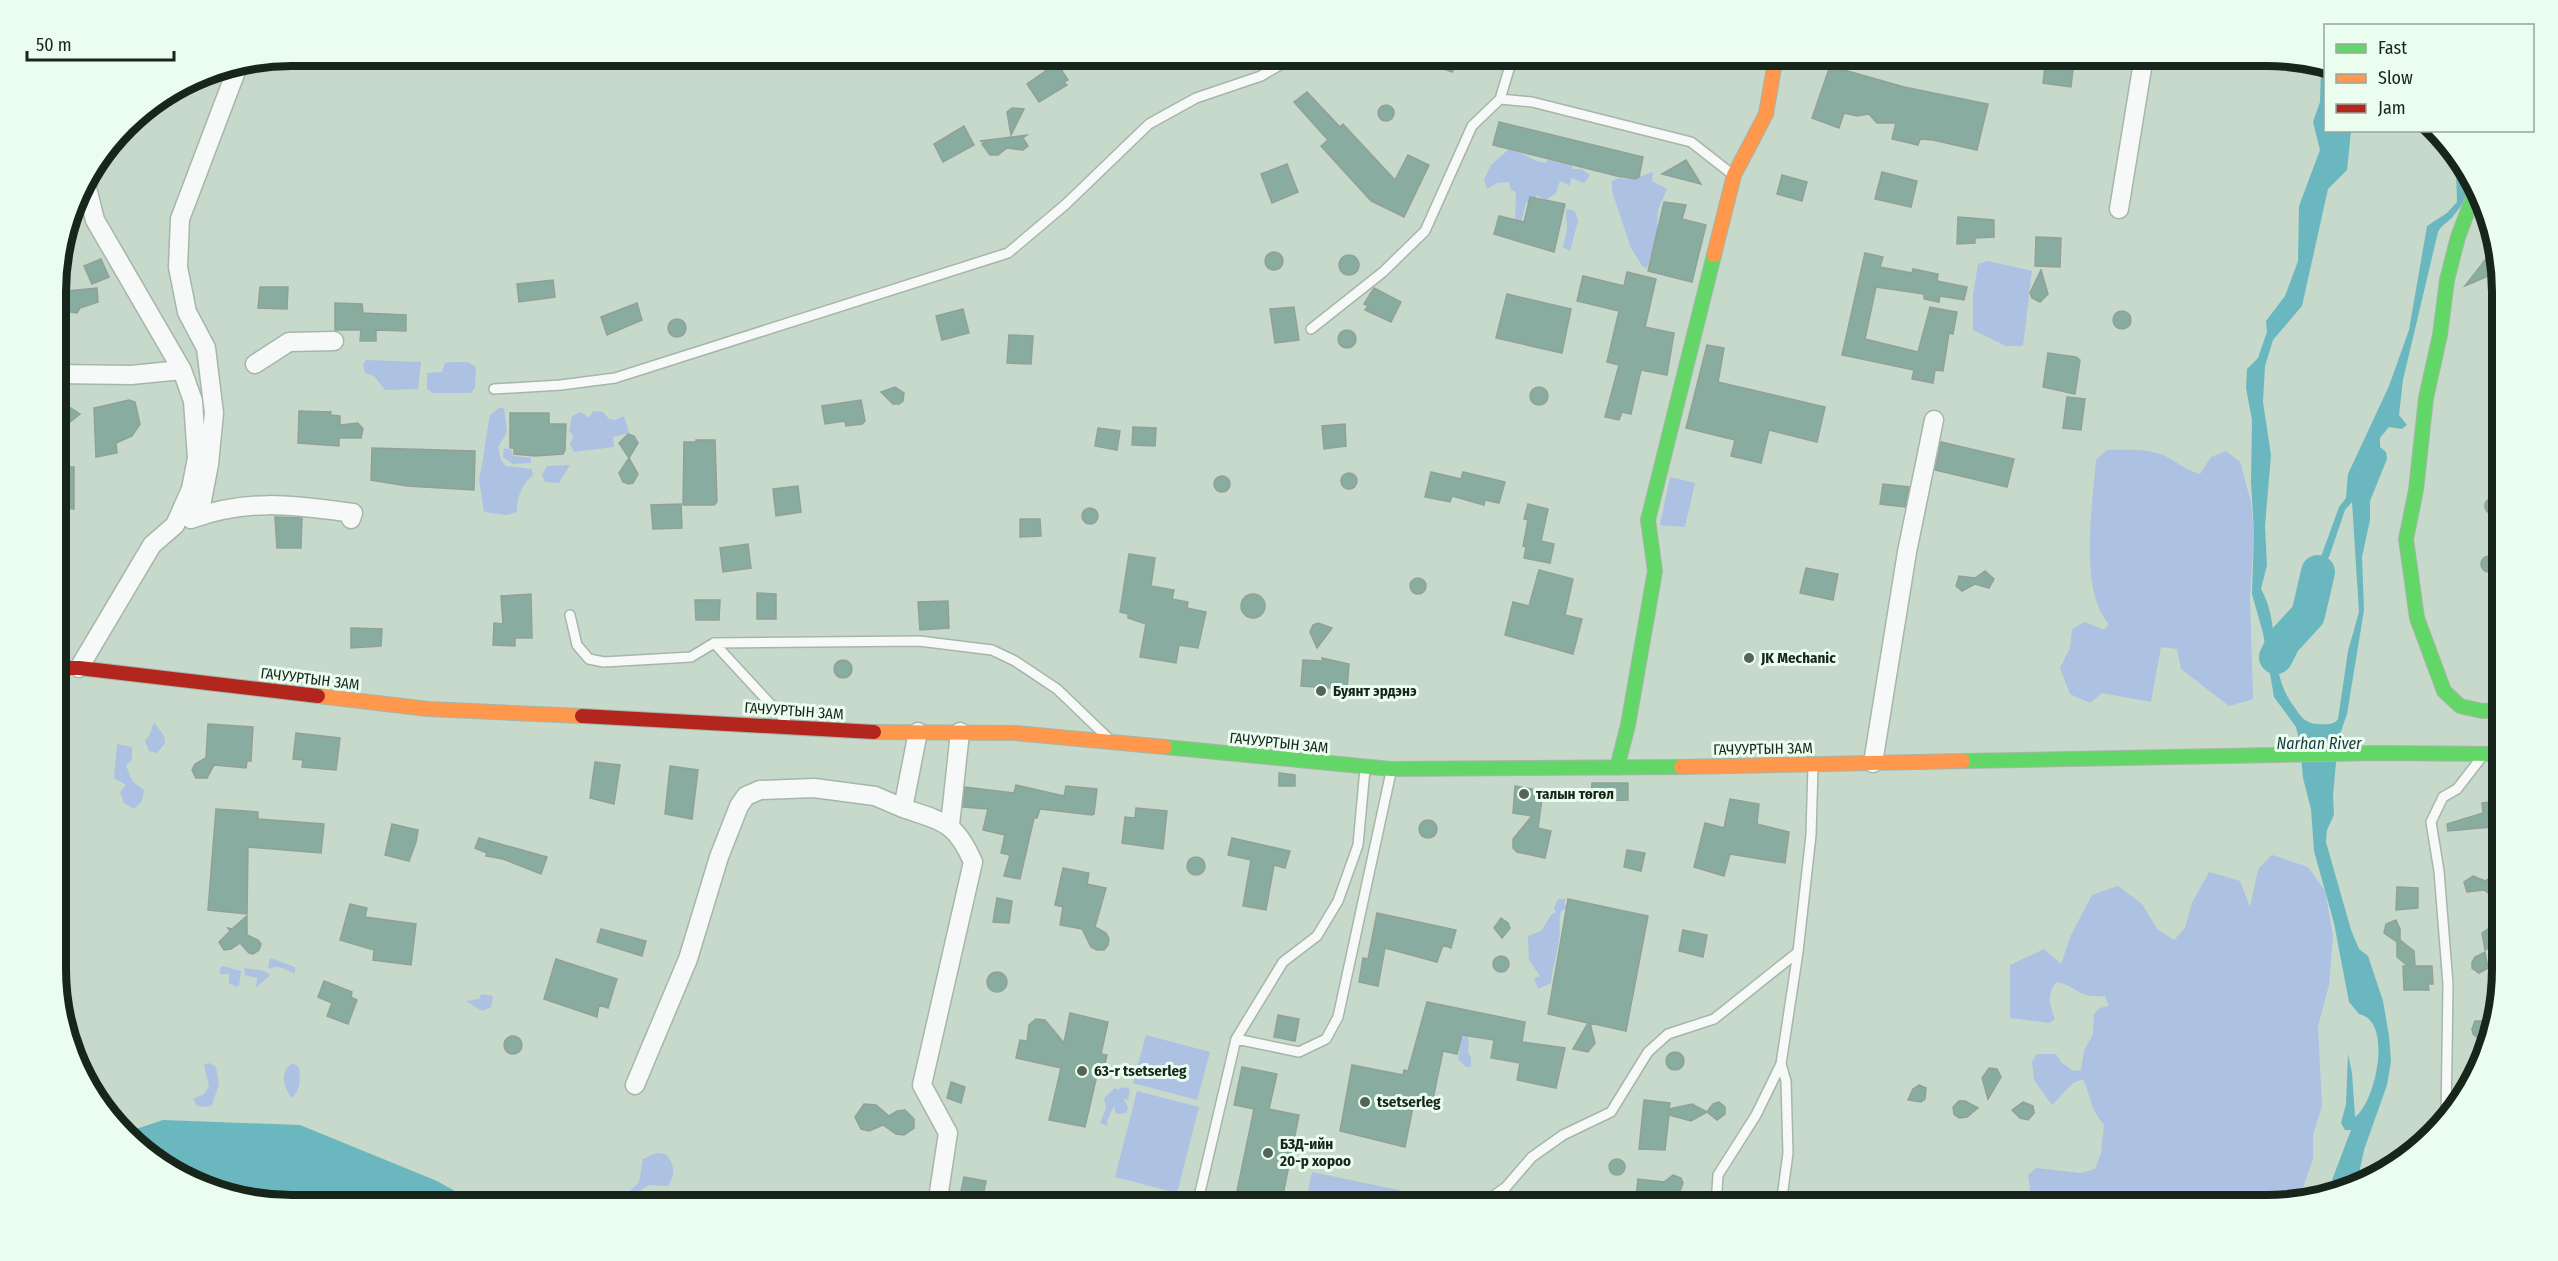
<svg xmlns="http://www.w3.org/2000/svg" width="2558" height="1261" font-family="'Fira Sans Condensed',sans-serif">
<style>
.green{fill:#adc1e2}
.water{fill:#6bb7c0}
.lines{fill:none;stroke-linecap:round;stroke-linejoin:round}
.river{stroke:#6bb7c0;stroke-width:34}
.building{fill:#88ac9f;stroke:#91a198;stroke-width:1.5}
.lane-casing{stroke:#a6b6a9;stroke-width:12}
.street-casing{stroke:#a6b6a9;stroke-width:21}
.fast-casing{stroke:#a6b6a9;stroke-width:16}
.slow-casing{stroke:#a6b6a9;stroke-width:16}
.jam-casing{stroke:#a6b6a9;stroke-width:16}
.lane{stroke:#f6f9f7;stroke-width:9}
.street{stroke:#f6f9f7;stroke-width:18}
.fast{stroke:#63d668;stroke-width:14}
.slow{stroke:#ff974d;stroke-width:14}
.jam{stroke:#b3261e;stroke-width:14}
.poi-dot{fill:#546458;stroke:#ebfdef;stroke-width:2}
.labels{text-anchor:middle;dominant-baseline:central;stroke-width:6;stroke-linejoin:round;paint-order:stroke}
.poi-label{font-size:15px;font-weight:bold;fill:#17251a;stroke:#ebfdef;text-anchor:start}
.street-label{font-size:15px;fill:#17251a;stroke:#ebfdef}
.water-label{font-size:16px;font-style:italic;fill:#1a393e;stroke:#ebfdef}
.rim{fill:none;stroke:#17251a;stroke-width:8}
</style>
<rect width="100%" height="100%" fill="#c6d9ca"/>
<path class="green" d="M1508 150C1521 150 1532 162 1546 163L1548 160 1571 165 1573 169H1581L1590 175 1584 183 1571 178 1570 186 1560 181 1556 193 1546 200 1536 195V203H1526L1520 226 1515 222 1516 192 1511 190 1509 182 1497 183 1487 189 1484 180 1491 165Z
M1653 172 1652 181 1667 189 1658 210 1657 234 1647 268 1643 267 1631 248 1612 191V181L1619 178C1633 182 1640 176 1653 172Z
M1566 209 1575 211 1578 221 1570 251 1563 247 1567 230Z
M1988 261 2032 271 2023 346H2006L1973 330V295L1978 264Z
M366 360 421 362 418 389 385 390 374 376 365 373 363 365Z
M451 362H468L476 367 475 387 471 393H433L427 389V373L442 372 445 363Z
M499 408H504L507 432 498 447 501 460 506 466 532 469 533 476C522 482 516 500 517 512L507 515 484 512 479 479C481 476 488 424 490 415Z
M593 411 603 412 609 419 615 420 624 416 629 433 613 437 614 447 574 452 570 444 574 436 569 431 572 416 581 412 589 418Z
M504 448 511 450 513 456 531 458V463L513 464 503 457Z
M2107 450C2125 450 2150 448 2167 457 2179 464 2187 470 2200 474L2211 457 2226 451 2240 462 2251 502 2254 531 2250 597 2253 699 2229 706 2181 669 2177 649 2161 647 2151 702 2102 693 2090 703 2070 694 2060 668 2070 648 2072 629 2085 622 2104 630 2109 624C2078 590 2093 504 2096 460Z
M570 465 559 483 545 482 542 475 547 466Z
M1670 477 1695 483 1685 527 1660 525Z
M154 722 164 736 165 743 157 753 149 751 145 741 150 734Z
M117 744 132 747V759L126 766 133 782 144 790 142 801 134 809 124 803 120 792 126 785 114 778Z
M2272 855 2308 867 2325 891 2333 935 2329 985 2318 1026 2322 1106 2313 1135V1159L2298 1202 2281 1205H2032L2028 1175 2036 1168 2081 1173 2095 1169 2101 1153 2104 1125C2089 1107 2092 1099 2083 1079L2073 1083 2052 1105 2034 1080 2032 1062 2037 1054H2056L2061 1062 2073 1071 2081 1070 2084 1051 2093 1034 2094 1014 2100 1008 2109 1006 2105 996C2075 998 2077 985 2056 982 2047 996 2049 1003 2055 1019L2050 1023 2010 1018V965L2044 949 2061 964 2071 935 2092 895 2118 886 2142 904 2157 929 2174 940 2185 928 2192 903 2209 872 2240 881 2250 907 2258 869Z
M1558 899H1566L1564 903 1568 908 1561 911C1558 921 1561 930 1559 940 1557 955 1552 969 1551 983L1538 989 1534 978 1540 976 1529 960 1528 936 1541 931 1551 915 1556 912 1554 908Z
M270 958 295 967V974C286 970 279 964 270 969L268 966Z
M223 966 241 971 239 986 236 987 229 983V974H220V968Z
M244 968 264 971 270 975 256 988 257 978 245 975Z
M481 994 493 996 491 1007 482 1011 466 1001 479 999Z
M1466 1032 1469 1042 1468 1052 1471 1058V1067H1466L1458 1059 1461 1041Z
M1146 1035 1210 1052 1197 1100 1133 1083Z
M209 1063 216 1067 219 1084 212 1105 207 1107 197 1106 193 1099 204 1094 209 1086 204 1065Z
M293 1063 299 1068C300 1081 301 1088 292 1098 283 1086 279 1072 293 1063Z
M1122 1087 1130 1089 1128 1100 1123 1098 1128 1107 1126 1113 1116 1114 1114 1106 1107 1121 1108 1126 1100 1123 1106 1108 1104 1098 1115 1088 1118 1090Z
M1137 1091 1199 1107 1177 1193 1115 1177Z
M656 1153 666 1154C675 1167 676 1172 668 1186L649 1185 641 1190 650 1205H624L626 1195 639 1182 643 1159Z
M1312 1172 1437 1198 1435 1205H1305Z"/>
<path class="water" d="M2321 68 2325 69 2326 130 2351 131 2347 170 2328 189 2302 306 2273 340 2265 366 2263 402 2271 455 2265 526 2267 565 2261 589C2282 625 2266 671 2295 708 2301 717 2305 723 2317 724 2325 724 2333 726 2338 719L2348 651 2359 612 2352 502 2345 510 2329 557 2318 572V565L2339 507 2346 498 2348 474 2389 386 2409 330 2427 226 2447 213 2457 202 2456 170 2450 147C2470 169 2475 191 2454 215 2449 222 2442 224 2438 232L2403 380 2399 415 2407 425 2402 429 2389 427 2380 438V447L2386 452 2387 459 2370 501V520L2362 557 2364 610 2347 714 2338 740 2333 796 2334 815 2327 830 2326 842 2351 930 2359 949 2368 956 2383 1001 2389 1036 2391 1061 2387 1085 2364 1150 2357 1183 2342 1193 2326 1196 2351 1130H2345L2341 1123 2346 1104 2348 1054 2352 1073 2355 1117C2375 1104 2394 1021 2359 1014L2349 1002 2334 923 2314 851 2311 809 2303 778 2300 743 2296 727 2274 697 2263 633 2252 594 2254 531 2251 482 2252 420 2246 388 2247 369 2258 358 2267 332 2266 321 2285 296 2298 261 2299 206 2320 150 2313 122 2320 102Z
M163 1120 300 1125 437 1181 480 1205H292L188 1181 127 1132Z"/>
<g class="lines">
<path class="river" d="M2276 657 2284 641 2308 615 2318 572"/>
</g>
<path class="building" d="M1413 56H1463L1452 72Z
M1057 63 1068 80 1064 82 1067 85 1039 102 1027 84Z
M1830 66 1904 87 1988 104 1977 150 1933 140 1920 139 1918 145 1892 139 1896 123H1877L1869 114 1857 116 1844 113 1839 128 1812 118Z
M2045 66 2073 69 2071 87 2043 83Z
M1307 92 1340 127 1343 124 1395 180 1408 155 1429 165 1404 217 1371 201 1321 146 1328 140 1294 102Z
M1378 113a8 8 0 1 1 16 0a8 8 0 1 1-16 0Z
M1012 108 1024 109 1011 135 1007 112Z
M1499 122 1643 157 1639 177 1635 179 1617 176 1493 145Z
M964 126 974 145 943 162 934 144Z
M1027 135 1023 138 1028 146 1023 150 1007 148 998 155H990L982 144 985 142 980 141Z
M1686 160 1701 184 1662 174Z
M1287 164 1298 192 1272 203 1261 174Z
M1882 172 1917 181 1911 207 1875 199Z
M1782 175 1807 182 1802 201 1777 194Z
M1530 197 1565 204 1554 252 1494 234 1499 216 1524 222Z
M1664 202 1686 205 1682 219 1706 225 1692 282 1648 271Z
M1958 217 1994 220V237L1975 238V243L1957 244Z
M2036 237 2061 238 2060 267 2035 266Z
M1265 261a9 9 0 1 1 18 0a9 9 0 1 1-18 0Z
M1865 253 1883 257 1880 267 1912 273 1913 269 1938 274 1937 281 1967 287 1964 300 1940 296 1939 302 1924 299V294L1876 287 1865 339 1918 352 1930 307 1957 312 1953 334 1949 333 1943 371 1935 370 1933 383 1912 379 1914 370 1842 355Z
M2489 255 2498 272 2465 286Z
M1339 265a10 10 0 1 1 20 0a10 10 0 1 1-20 0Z
M101 259 109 277 92 284 84 266Z
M2041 270 2048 294 2040 302 2032 298 2030 293Z
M1627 272 1656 279 1645 327 1674 333 1667 375 1641 370 1631 414 1622 412 1619 420 1605 417 1619 365 1607 362 1619 311 1577 301 1583 276 1624 286Z
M553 280 555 297 519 302 517 284Z
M260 287H288L287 309 258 308Z
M97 288 98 302 80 308 77 313 56 310V292Z
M1374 288 1401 302 1391 322 1365 310 1368 306 1364 304Z
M1507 294 1571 309 1562 353 1496 338Z
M335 303 362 304 363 313 406 315V331L376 330V341H360L361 330H335Z
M637 303 642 320 607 335 601 317Z
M1294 307 1299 340 1275 343 1270 309Z
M963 309 969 333 942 340 936 316Z
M2113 320a9 9 0 1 1 18 0a9 9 0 1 1-18 0Z
M668 328a9 9 0 1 1 18 0a9 9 0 1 1-18 0Z
M1338 339a9 9 0 1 1 18 0a9 9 0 1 1-18 0Z
M1009 335 1033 336 1031 364 1007 363Z
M1707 345 1724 348 1718 382 1825 407 1817 442 1769 430 1761 463 1731 456 1735 440 1686 428Z
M2048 353 2076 357 2080 360 2075 394 2043 387Z
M1530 396a9 9 0 1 1 18 0a9 9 0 1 1-18 0Z
M895 387 904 393 903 401 899 404H893L881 392Z
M2067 397 2085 399 2081 430 2063 428Z
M129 400 135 402 140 424 132 436 116 443 117 453 96 457 94 408Z
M861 400 865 421 862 424 846 426 845 421 825 424 822 406Z
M69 407 80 414 70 422 64 423 59 419V413L62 408Z
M299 411 331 412 330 415 340 416V425L358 423 363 429 361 438H339V446L298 443Z
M510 413H549V424H566L565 450 563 454 535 456 514 454V448H510Z
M1345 424 1346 446 1324 449 1322 426Z
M1133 427 1156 428 1155 446 1132 445Z
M1098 428 1120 431 1117 450 1095 446Z
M628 434 634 436 638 443 629 458 619 443Z
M696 440H715L717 502 714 505H683L684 442H696Z
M1941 442 2014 459 2007 487 1935 470Z
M372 448 475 451 474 490 407 486 371 480Z
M629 458 638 474 633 483 629 484 623 482 619 473Z
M56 467H74V509L57 508Z
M1431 472 1461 479 1463 472 1505 482 1499 503 1485 500 1484 505 1452 496 1450 502 1425 497Z
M1341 481a8 8 0 1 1 16 0a8 8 0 1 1-16 0Z
M1214 484a8 8 0 1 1 16 0a8 8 0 1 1-16 0Z
M1883 484 1909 487 1905 507 1880 504Z
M798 486 801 512 776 516 773 489Z
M2485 506a8 8 0 1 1 16 0a8 8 0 1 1-16 0Z
M681 504 682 528 653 529 651 505Z
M1528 504 1548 509 1541 541 1554 544 1550 563 1524 558 1526 547 1523 546 1528 520 1524 519Z
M1082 516a8 8 0 1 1 16 0a8 8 0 1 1-16 0Z
M275 517 302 518 301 548H277Z
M1020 519H1040L1041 536 1020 537Z
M748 544 751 568 723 572 720 548Z
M1129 554 1155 558 1151 586 1174 590 1172 599 1188 602 1187 608 1206 612 1198 648 1179 645 1176 663 1140 657 1146 624 1128 618V614L1120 612Z
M2481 564a8 8 0 1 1 16 0a8 8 0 1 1-16 0Z
M1806 568 1838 574 1833 600 1800 593Z
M1539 570 1573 579 1565 615 1582 619 1573 654 1505 635 1513 602 1529 606Z
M1985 571 1994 579 1989 588 1975 584 1962 591 1956 586 1959 576 1975 578Z
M1410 586a8 8 0 1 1 16 0a8 8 0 1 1-16 0Z
M757 593 776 594V619H757Z
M1241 606a12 12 0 1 1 24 0a12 12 0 1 1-24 0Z
M531 594 532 638H515V646L493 645 494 623 503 624 501 596Z
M695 600H720L719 620H696Z
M948 601 949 628 920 630 918 602Z
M1318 623 1332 628 1317 648 1310 632 1313 625Z
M351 628 382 629 381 646 351 648Z
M1322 658 1349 664 1347 689 1301 686 1303 660 1323 661Z
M834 669a9 9 0 1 1 18 0a9 9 0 1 1-18 0Z
M208 724 253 727 251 761H247L246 768 214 765 207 778H196L192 770 195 764 206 758Z
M296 733 340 738 336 770 302 767 303 760 293 759Z
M595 762 620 765 614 804 590 798Z
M670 766 698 770 692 819 665 814Z
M1279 773 1295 775V786H1279Z
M1592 783H1628V800L1591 801Z
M1016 785 1064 796 1066 786 1097 789 1094 814 1092 815 1040 809 1037 818H1034L1020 879 1004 876 1010 855 1001 853 1005 835 983 830 988 809 963 807 965 787 1014 793Z
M1515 786 1543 791 1538 828 1551 831 1545 858 1517 852 1513 848V839L1532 816 1513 813Z
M1730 799 1759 804 1757 824 1789 832 1785 863 1730 854 1724 876 1694 867 1705 823 1724 828Z
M2502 801V826L2448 831 2447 824 2483 813 2482 803Z
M1136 808 1167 811 1163 849 1122 843 1125 817 1135 818Z
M216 809 258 812V819L324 824 321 853 248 847 247 914 208 910Z
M1419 829a9 9 0 1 1 18 0a9 9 0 1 1-18 0Z
M392 824 418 830 416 842 409 861 385 855Z
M479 838 547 857 541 874 503 859 486 856 487 853 475 848Z
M1232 838 1290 851 1285 868 1274 865 1266 910 1243 906 1251 860 1228 855Z
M1627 850 1645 853 1641 871 1624 867Z
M1187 866a9 9 0 1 1 18 0a9 9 0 1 1-18 0Z
M1063 868 1089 873 1087 884 1106 888 1095 927 1106 933 1109 939 1108 945 1104 950H1097L1091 947 1082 929 1060 925 1063 907 1055 905Z
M2473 876 2485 881 2491 877 2498 880 2502 886 2500 890 2491 895 2484 890 2467 892 2464 882Z
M2397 887 2418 888V908L2396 910Z
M997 898 1012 901 1009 923 993 922Z
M1568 899 1648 916 1626 1031 1590 1023 1595 1043 1588 1052 1573 1049 1588 1023 1548 1014Z
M350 904 367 908 365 917 416 924 411 965 373 960 374 950 340 940Z
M1377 913 1456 930 1451 948 1443 945 1437 962 1385 948 1378 986 1359 982 1363 958 1368 959Z
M247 916V935L258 940 261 944 259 950 253 954 249 953 240 943 231 949 224 950 219 942 230 931 228 928 232 929Z
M1501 918 1508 923 1510 928 1502 938 1494 928Z
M2396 920 2400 929V940L2414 951 2415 966H2432L2433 984H2428L2429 990H2404L2403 966H2408L2397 957V942L2384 933 2386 924Z
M2491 927 2498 931 2500 936 2497 942 2485 950 2482 933Z
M601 929 646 941 642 956 597 942Z
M1683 930 1707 935 1703 957 1679 951Z
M2485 952 2488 968 2479 973 2472 968V962L2475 957Z
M1493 964a8 8 0 1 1 16 0a8 8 0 1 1-16 0Z
M556 959 617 979 608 1008 599 1005 597 1017 544 999Z
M987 982a10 10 0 1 1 20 0a10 10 0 1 1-20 0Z
M324 981 352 992 351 997 357 1000 348 1024 327 1016 332 1003 318 997Z
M1427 1002 1525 1022 1522 1042 1565 1048 1556 1088 1517 1080 1520 1063 1491 1058 1494 1040 1462 1035 1457 1054 1443 1051 1432 1104 1414 1102 1405 1147 1340 1131 1352 1065 1403 1075 1404 1070 1408 1071Z
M1070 1013 1108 1022 1101 1054 1107 1055 1102 1077 1097 1075 1085 1127 1049 1120 1061 1068 1016 1058 1020 1040 1027 1041 1029 1025 1036 1019 1045 1020 1064 1043Z
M1278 1015 1299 1019 1295 1041 1274 1037Z
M2475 1021H2490L2487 1037 2478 1038 2473 1034 2472 1029Z
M504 1045a9 9 0 1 1 18 0a9 9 0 1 1-18 0Z
M1666 1061a9 9 0 1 1 18 0a9 9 0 1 1-18 0Z
M1242 1067 1277 1074 1269 1109 1299 1115 1282 1200 1237 1191 1254 1109 1234 1105Z
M1989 1068 1997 1069 2001 1077 1988 1099 1982 1078Z
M951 1082 965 1087 961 1103 947 1098Z
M1919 1085 1926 1088 1925 1099 1921 1102 1908 1100 1913 1089Z
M1644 1100 1670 1103 1669 1109 1692 1104 1707 1112 1713 1104 1719 1102 1725 1107V1114L1717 1120 1707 1112 1691 1121 1669 1115 1665 1150 1639 1149Z
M1959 1101H1965L1978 1108 1967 1117 1959 1118 1954 1114 1953 1107Z
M2023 1102 2033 1106 2034 1113 2028 1120 2020 1118 2012 1110Z
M864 1104 876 1105 889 1116 897 1111 905 1110 914 1119V1128L904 1135 896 1134 883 1125 869 1131 861 1129 855 1117Z
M1609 1167a8 8 0 1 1 16 0a8 8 0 1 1-16 0Z
M1673 1175 1681 1178 1683 1183 1675 1205H1635L1638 1179 1664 1182Z
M964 1177 986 1181 981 1205H958Z"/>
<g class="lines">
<defs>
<path id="lane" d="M1500 99 1513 56
M1311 329 1383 272 1425 231 1472 126 1500 99 1532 102 1691 142 1732 174
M494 389 561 385 615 378 1008 253 1066 204 1149 124 1196 98 1261 76 1295 56
M570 615 577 645 589 659 604 662 691 657 714 643
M786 721 714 643 919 641 992 650 1015 661 1057 689 1107 737
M1236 1039 1299 1052 1326 1039 1338 1017 1391 772
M2446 1122 2448 984 2439 871 2431 822 2443 797 2457 789 2481 758
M1197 1205 1236 1039 1283 962 1317 936 1338 901 1358 845 1365 769
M1481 1205 1506 1187 1532 1157 1563 1135 1611 1112 1648 1052 1668 1034 1714 1019 1798 952 1811 835 1813 766
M1716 1205 1718 1175 1756 1115 1781 1064 1798 952
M1781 1205 1788 1153 1786 1081 1781 1064"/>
<path id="street" d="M2119 209 2144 56
M255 364 289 342 334 341
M56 374 131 375 182 370
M199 516 209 464 214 413 206 348 187 312 178 267 180 219 238 66
M191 519C249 498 293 505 353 513L351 519
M79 668 152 545 175 525 191 489 197 458 193 401 182 370 95 220 85 180
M1873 763 1907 552 1934 420
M903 808C943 822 955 821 973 862L922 1085 948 1133 937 1205
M950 825 960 732
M635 1085 688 959 719 857 739 806 746 796 760 790 814 788 875 796 903 808 918 732"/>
<path id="fast" d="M2475 192 2458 237 2447 280 2440 335 2426 398 2416 490 2406 539 2417 618 2444 691 2460 706 2482 711 2502 710
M1165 747 1391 769 1681 767
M1963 761 2377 753 2502 754
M1617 768 1628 725 1655 571 1648 520 1714 255"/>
<path id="slow" d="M1714 255 1734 175 1766 114 1776 56
M318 696 428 709 582 716
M874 732 1015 733 1165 747
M1681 767 1963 761"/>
<path id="jam" d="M57 668H79L318 696
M582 716 874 732"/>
</defs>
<use href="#lane" class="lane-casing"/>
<use href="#street" class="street-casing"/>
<use href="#fast" class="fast-casing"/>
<use href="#slow" class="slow-casing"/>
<use href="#jam" class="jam-casing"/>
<use href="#lane" class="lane"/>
<use href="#street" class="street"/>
<use href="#fast" class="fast"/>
<use href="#slow" class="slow"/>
<use href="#jam" class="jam"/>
</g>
<g class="poi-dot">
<circle cx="1749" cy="658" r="6"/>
<circle cx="1321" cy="691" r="6"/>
<circle cx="1524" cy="794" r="6"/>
<circle cx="1082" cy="1071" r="6"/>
<circle cx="1365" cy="1102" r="6"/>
<circle cx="1268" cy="1153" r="6"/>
</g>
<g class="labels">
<g class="poi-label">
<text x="1761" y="658">JK Mechanic</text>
<text x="1333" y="691">Буянт эрдэнэ</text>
<text x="1536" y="794">талын төгөл</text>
<text x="1094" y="1071">63-r tsetserleg</text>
<text x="1377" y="1102">tsetserleg</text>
<text x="1280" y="1144">БЗД-ийн<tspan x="1280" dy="17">20-р хороо</tspan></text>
</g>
<g class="street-label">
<text transform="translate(310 679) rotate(7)">ГАЧУУРТЫН ЗАМ</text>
<text transform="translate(794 711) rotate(4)">ГАЧУУРТЫН ЗАМ</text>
<text transform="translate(1279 743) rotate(6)">ГАЧУУРТЫН ЗАМ</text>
<text transform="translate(1763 749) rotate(-1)">ГАЧУУРТЫН ЗАМ</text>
</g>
<g class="water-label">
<text x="2319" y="743">Narhan River</text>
</g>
</g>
<path d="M0 0H2558V1261H0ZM292 66H2266A226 226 0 0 1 2492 292V969A226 226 0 0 1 2266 1195H292A226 226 0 0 1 66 969V292A226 226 0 0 1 292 66Z" fill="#ebfdef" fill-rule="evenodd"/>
<path class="rim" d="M292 66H2266A226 226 0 0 1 2492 292V969A226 226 0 0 1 2266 1195H292A226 226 0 0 1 66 969V292A226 226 0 0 1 292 66Z"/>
<rect x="2324" y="24" width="210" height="108" fill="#ebfdef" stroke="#96a79a" stroke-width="1.5"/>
<rect x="2336" y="44" width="30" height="9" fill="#63d668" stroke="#96a79a" stroke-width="1.5"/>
<text x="2378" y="54" font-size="18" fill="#17251a">Fast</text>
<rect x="2336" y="74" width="30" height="9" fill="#ff974d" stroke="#96a79a" stroke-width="1.5"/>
<text x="2378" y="84" font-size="18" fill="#17251a">Slow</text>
<rect x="2336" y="104" width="30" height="9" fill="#b3261e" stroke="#96a79a" stroke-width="1.5"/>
<text x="2378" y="114" font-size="18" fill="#17251a">Jam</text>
<path d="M27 51v9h147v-9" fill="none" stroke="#17251a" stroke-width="3"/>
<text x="36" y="51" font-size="18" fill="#17251a" stroke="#ebfdef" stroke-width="4.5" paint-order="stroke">50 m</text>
</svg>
